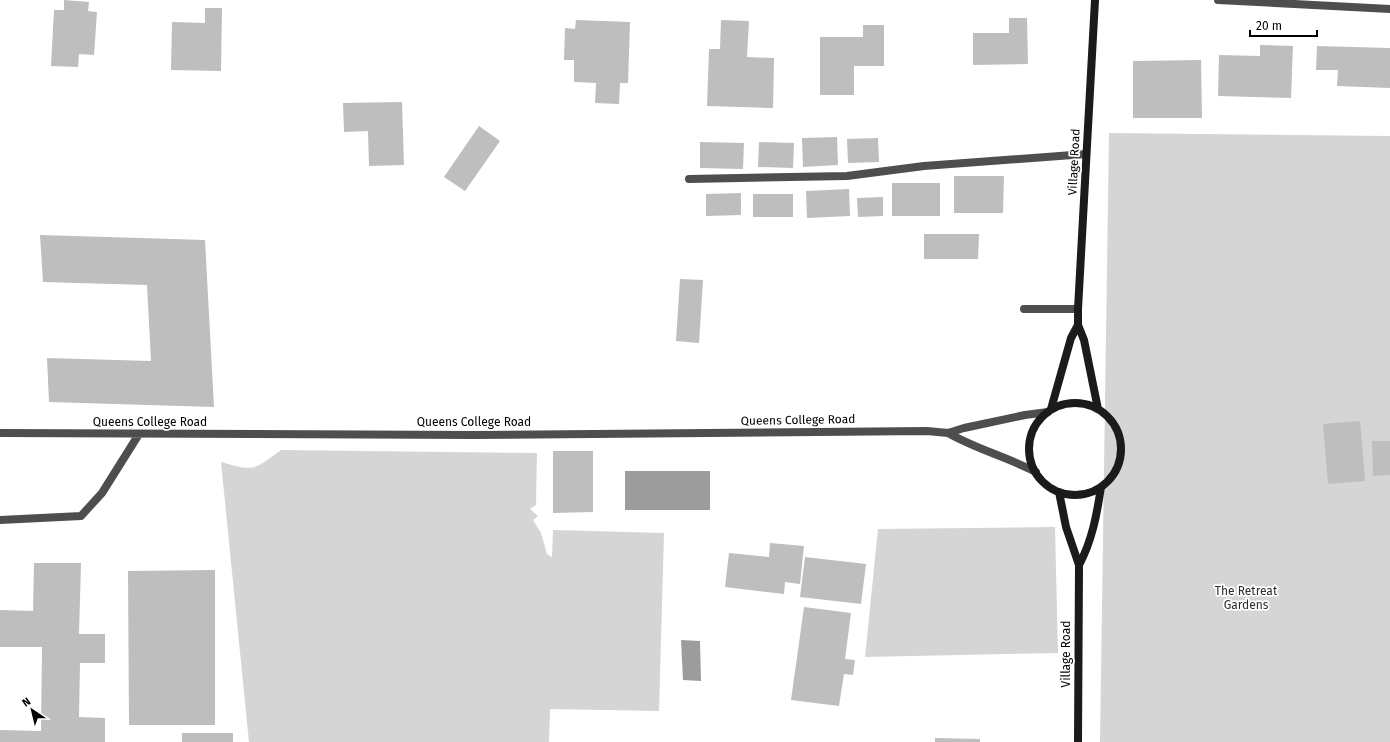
<svg xmlns="http://www.w3.org/2000/svg" width="1390" height="742" font-family="'Fira Sans',sans-serif">
<style>
.green{fill:#d5d5d5}
.water{fill:#9c9c9c}
.building{fill:#bebebe}
.lines{fill:none;stroke-linecap:round;stroke-linejoin:round}
.lane{stroke:#4e4e4e;stroke-width:8}
.street{stroke:#4e4e4e;stroke-width:8}
.secondary{stroke:#1b1b1b;stroke-width:8}
.labels{text-anchor:middle;dominant-baseline:central;stroke-width:3.5;stroke-linejoin:round;paint-order:stroke}
.street-label{font-size:12px;fill:#000;stroke:#fff}
.park-label{font-size:12px;fill:#2c2c2c;stroke:#fff}
</style>
<rect width="100%" height="100%" fill="#fff"/>
<path class="green" d="M1109 133 1390 136V742H1100Z
M281 450 537 453 536 505 530 509 538 516 533 520 541 533 547 554 552 557 553 530 664 533 659 711 550 709 549 742H249L221 462C255 472 253 470 281 450Z
M1055 527 1058 653 865 657 878 529Z"/>
<path class="water" d="M625 471H710V510H625Z
M681 640 700 641 701 681 683 680Z"/>
<path class="building" d="M64 0 89 2 88 11 97 12 94 55 79 54 78 67 51 66 54 10H64Z
M205 8H222L221 71 171 70 172 22 205 23Z
M1009 18H1027L1028 64 973 65V33H1009Z
M576 20 630 22 628 83H620L619 104 595 103 596 83 574 82V60H564L565 28 575 29Z
M721 20 749 21 747 57 774 58 773 108 707 106 709 49H720Z
M863 25H884V66H854V95H820V37H863Z
M1260 45 1293 46 1291 98 1218 96 1219 55 1260 56Z
M1317 46 1390 48V88L1337 86 1338 70H1316Z
M1201 60 1202 118H1133V61Z
M402 102 404 165 369 166 368 131 344 132 343 103Z
M479 126 500 141 465 191 444 177Z
M837 137 838 165 803 167 802 138Z
M878 138 879 162 848 163 847 139Z
M700 142 744 143 743 169 700 168Z
M759 142 794 143 793 168 758 167Z
M954 176H1004L1003 213H954Z
M892 183H940V216H892Z
M849 189 850 216 807 218 806 191Z
M741 193V215L706 216V194Z
M753 194H793V217H753Z
M883 197V216L858 217 857 198Z
M924 234H979L978 259H924Z
M40 235 205 240 214 407 49 402 47 358 151 361 147 285 43 282Z
M680 279 703 280 699 343 676 341Z
M1360 421 1365 481 1328 484 1323 424Z
M1372 441H1390V475L1373 476Z
M553 451H593V512L553 513Z
M770 543 804 546 800 584 785 582 784 594 725 587 729 553 769 557Z
M805 557 866 564 861 604 800 597Z
M34 563H81L79 634H105V663H80L79 717 105 718V742H0V730L41 731 42 647H0V610L33 611Z
M215 570V725H129L128 571Z
M804 607 851 613 845 659 855 660 853 675 844 674 839 706 791 700Z
M182 733H233V742H182Z
M935 738 980 739V742H935Z"/>
<g class="lines">
<path class="lane" d="M1024 309H1078
M0 433 474 435 927 431 948 433 964 428 1025 415 1048 412
M948 433C976 449 1007 457 1036 472
M0 520 81 516 102 493 139 434"/>
<path class="street" d="M1218 0 1390 9
M689 179 847 176 924 166 1086 154"/>
<path class="secondary" d="M1095 0 1078 309V325L1084 340 1098 409
M1029 449a46 46 0 1 1 92 0a46 46 0 1 1-92 0Z
M1051 409 1071 338 1078 325
M1059 492 1066 527 1079 565 1078 742
M1079 565C1092 541 1097 514 1101 487"/>
</g>
<g class="labels">
<g class="street-label">
<text transform="translate(1074 162) rotate(-87)">Village Road</text>
<text transform="translate(798 420) rotate(-1)">Queens College Road</text>
<text x="150" y="422">Queens College Road</text>
<text x="474" y="422">Queens College Road</text>
<text transform="translate(1066 654) rotate(-90)">Village Road</text>
</g>
<g class="park-label">
<text x="1246" y="591">The Retreat<tspan x="1246" dy="14">Gardens</tspan></text>
</g>
</g>
<g transform="translate(32 710) rotate(325)" stroke="#ffffff" stroke-width="3" paint-order="stroke">
<path d="M0-3L7 15L0 10L-7 15Z" fill="#000000"/>
<text y="-6" font-size="11" font-weight="bold" text-anchor="middle" fill="#000000">N</text>
</g>
<path d="M1250 30v6h67v-6" fill="none" stroke="#000000" stroke-width="2"/>
<text x="1256" y="30" font-size="12" fill="#000000" stroke="#ffffff" stroke-width="3" paint-order="stroke">20 m</text>
</svg>
